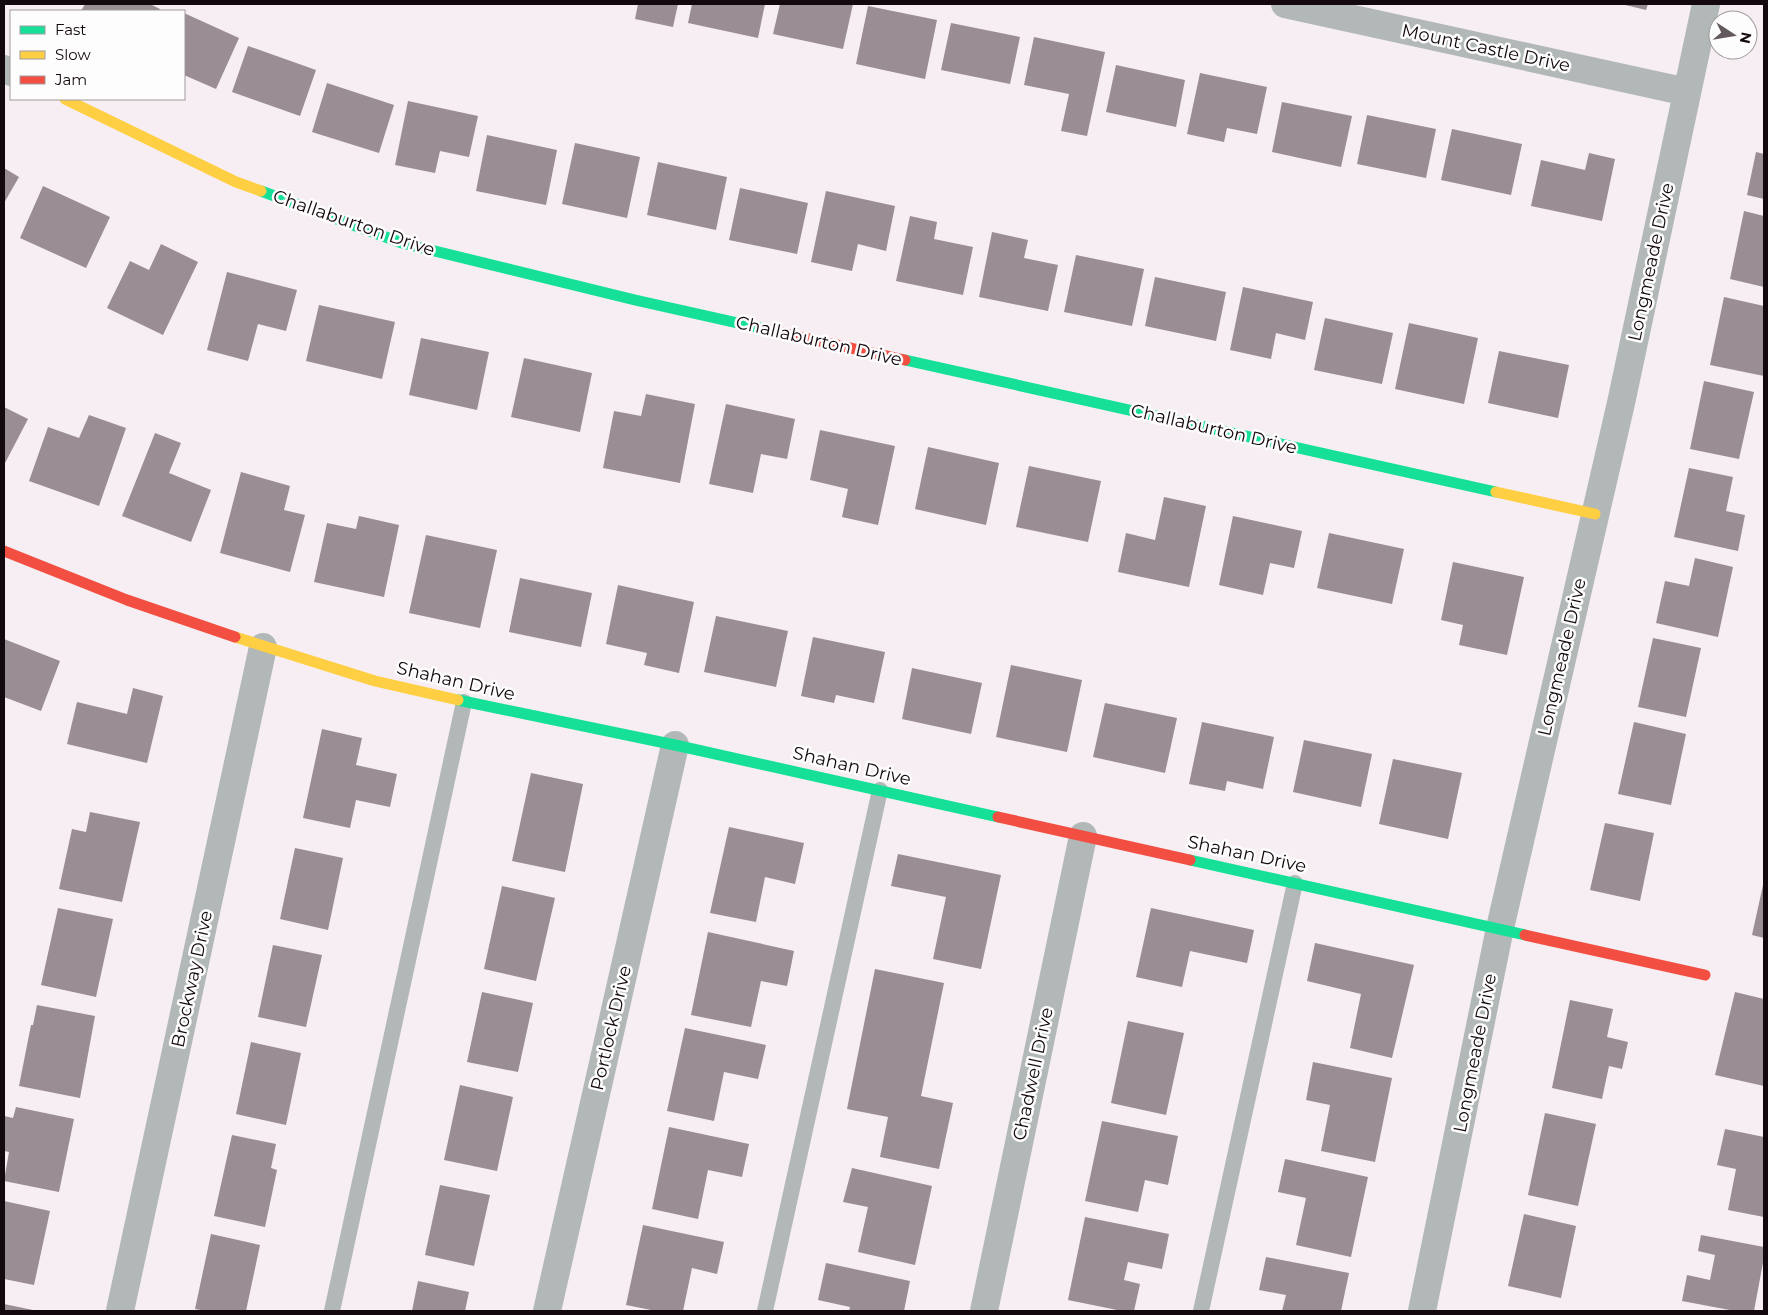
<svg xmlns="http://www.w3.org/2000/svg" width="1768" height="1315" font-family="Montserrat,sans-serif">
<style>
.building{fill:#9a8d93}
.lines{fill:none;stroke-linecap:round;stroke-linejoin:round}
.lane{stroke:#b2b7b7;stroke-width:16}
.street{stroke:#b2b7b7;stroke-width:28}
.fast{stroke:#16e098;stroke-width:11}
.slow{stroke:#ffcf43;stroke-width:11}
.jam{stroke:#f24e42;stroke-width:11}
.labels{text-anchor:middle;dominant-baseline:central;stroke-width:5;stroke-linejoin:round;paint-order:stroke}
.street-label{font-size:18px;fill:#13080d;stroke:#fdfdfd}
</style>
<rect width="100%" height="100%" fill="#f6eef2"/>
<path class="building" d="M85 4H150L160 9 159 11H81Z
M638 4H678L673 27 635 19Z
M692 4H765L758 38 688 23Z
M780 4H853L843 49 773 34Z
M1621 4H1648L1646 10Z
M868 6 937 20 925 79 856 64Z
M184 13 239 38 216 89 184 75Z
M951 23 1020 37 1010 84 941 70Z
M1034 37 1105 52 1087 136 1061 131 1069 94 1024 85Z
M248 46 316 70 300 116 232 92Z
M1116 65 1185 80 1176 127 1106 112Z
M1200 73 1267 87 1257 134 1227 128 1224 142 1187 134Z
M327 83 394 105 379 153 312 132Z
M408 101 478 116 469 157 440 151 435 173 395 165Z
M1282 102 1352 116 1341 167 1272 152Z
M1367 115 1436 129 1426 178 1357 164Z
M1452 129 1522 144 1511 195 1441 180Z
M487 135 557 150 546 205 476 191Z
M575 143 640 157 627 218 562 204Z
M1756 152 1764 154V199L1747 195Z
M1589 153 1615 159 1602 221 1531 206 1541 160 1585 170Z
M658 162 727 177 716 230 647 215Z
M4 168 19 177 4 203Z
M43 186 110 217 86 268 20 238Z
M740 188 808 203 797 254 729 240Z
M826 191 895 206 886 251 858 244 852 271 811 262Z
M1744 211 1764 216V287L1730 279Z
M910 216 937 222 934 239 973 247 963 295 896 281Z
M992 232 1028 240 1024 258 1058 265 1048 311 979 297Z
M161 244 198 262 163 335 107 308 130 261 149 270Z
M1076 255 1144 269 1132 326 1064 312Z
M227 272 297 290 286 331 258 324 248 361 207 350Z
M1155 277 1226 292 1216 341 1145 326Z
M1243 287 1313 302 1305 340 1276 333 1271 359 1230 350Z
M1724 297 1764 306V376L1710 365Z
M319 305 395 322 382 379 306 361Z
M1325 318 1393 333 1382 384 1314 370Z
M1409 323 1478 338 1464 404 1395 389Z
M421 338 489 352 477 410 409 395Z
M1499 351 1569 365 1558 418 1488 403Z
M524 358 592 373 580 432 511 417Z
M1704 381 1754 392 1739 459 1690 449Z
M646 394 695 404 680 483 603 468 614 411 641 416Z
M726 404 795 419 787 459 761 454 753 493 709 484Z
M4 407 28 419 4 465Z
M89 415 126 428 99 506 29 481 48 427 79 438Z
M820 430 895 446 878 525 842 517 848 489 810 480Z
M155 433 181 443 169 473 211 490 191 542 122 516Z
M928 447 999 463 986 525 915 509Z
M1029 466 1101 481 1088 542 1016 527Z
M1689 468 1733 477 1726 511 1745 515 1738 551 1674 537Z
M241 472 290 486 284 510 305 515 290 572 220 553Z
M1164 497 1206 506 1189 587 1118 572 1126 533 1155 540Z
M359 516 399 525 384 597 314 582 327 523 356 529Z
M1233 516 1302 531 1294 568 1270 563 1263 595 1219 585Z
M1329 533 1404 549 1392 604 1317 588Z
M426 535 497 550 480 628 409 613Z
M1695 558 1733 567 1718 637 1656 623 1665 581 1689 586Z
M1453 562 1524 577 1507 655 1459 645 1463 625 1441 620Z
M520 578 592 593 581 647 509 632Z
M618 585 694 602 679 673 644 665 647 653 606 644Z
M716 616 788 631 776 687 704 672Z
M813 637 885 652 874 703 836 695 834 703 801 696Z
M1653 638 1701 648 1686 717 1638 707Z
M4 639 60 661 41 711 4 697Z
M1011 665 1082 680 1067 752 996 737Z
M912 668 982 683 971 734 902 719Z
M133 688 163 696 147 763 67 744 77 702 127 714Z
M1105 703 1177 718 1165 773 1093 757Z
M1202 722 1274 737 1263 789 1227 781 1225 791 1189 784Z
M1634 722 1686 734 1671 805 1618 794Z
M322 729 362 738 356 765 397 774 390 807 356 800 350 828 303 818Z
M1304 740 1372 754 1361 807 1293 792Z
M1393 759 1462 773 1448 839 1379 824Z
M531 773 583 784 565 872 512 861Z
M90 812 140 822 122 902 59 889 72 829 86 832Z
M1605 823 1654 833 1640 901 1590 890Z
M729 827 804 843 795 884 765 877 756 922 710 913Z
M295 848 343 858 328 930 280 919Z
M898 854 1001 875 981 969 933 959 946 897 891 886Z
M1763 885H1764V938L1752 935Z
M502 886 555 898 536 981 484 969Z
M58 908 113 919 96 997 41 985Z
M1151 908 1254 930 1247 963 1190 951 1182 987 1136 977Z
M708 932 794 951 787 986 761 981 751 1027 691 1015Z
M1315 943 1414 965 1392 1058 1350 1048 1361 994 1307 981Z
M273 945 322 955 306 1027 258 1017Z
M875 969 944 983 921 1096 953 1103 939 1169 880 1157 888 1117 847 1109Z
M482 992 533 1003 518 1072 467 1062Z
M1735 992 1764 999V1086L1715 1075Z
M1570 1000 1613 1009 1607 1037 1628 1042 1622 1069 1609 1066 1602 1099 1552 1088Z
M37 1005 95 1016 80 1098 19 1086 31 1025H33Z
M1128 1021 1184 1033 1166 1115 1111 1103Z
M685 1028 766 1045 758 1079 724 1072 714 1121 667 1111Z
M251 1042 301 1053 286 1125 236 1114Z
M1313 1062 1392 1078 1375 1162 1321 1151 1330 1105 1306 1100Z
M460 1085 513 1097 497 1171 444 1160Z
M16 1107 74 1119 59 1192 4 1181 9 1152 4 1151V1116L13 1118Z
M1545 1113 1596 1124 1578 1206 1528 1195Z
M1102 1121 1178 1136 1168 1185 1145 1180 1138 1212 1085 1201Z
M669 1127 749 1144 742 1177 708 1170 698 1219 652 1209Z
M1725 1129 1764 1137V1217L1728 1210 1736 1169 1717 1165Z
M232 1135 276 1144 271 1168 277 1170 265 1227 214 1216Z
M1285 1159 1368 1177 1351 1257 1296 1245 1306 1198 1278 1192Z
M852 1168 932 1186 915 1265 858 1252 868 1207 843 1202Z
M440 1185 490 1195 474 1266 425 1255Z
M4 1201 50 1211 34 1285 4 1279Z
M1524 1214 1576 1226 1561 1298 1508 1286Z
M1085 1217 1169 1234 1162 1269 1128 1262 1124 1280 1140 1284 1134 1311H1122L1068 1300Z
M643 1225 724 1242 717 1274 692 1268 683 1311H656L626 1305Z
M211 1234 260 1245 246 1311H207L195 1309Z
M1701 1235 1764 1247V1257L1754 1311H1735L1682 1301 1687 1275 1710 1280 1715 1255 1698 1251Z
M1266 1257 1349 1273 1341 1311H1282L1286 1295 1259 1290Z
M826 1263 910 1281 904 1311H849L850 1307 818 1300Z
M418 1281 469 1292 465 1311H412Z
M4 1304 33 1310V1311H4Z"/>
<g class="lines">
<path class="lane" d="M332 1311 464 702
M765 1311 880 790
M1201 1311 1295 883"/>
<path class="street" d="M1285 4 1687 92
M4 69 11 72
M120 1311 263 647
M547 1311 675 745
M984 1311 1083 836
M1422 1311 1500 928 1621 403 1706 4"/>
<path class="fast" d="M261 191 402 243 635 300 769 330
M905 360 1496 492
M458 700 675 745 998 817
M1190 860 1525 935"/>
<path class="slow" d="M65 99 236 182 261 191
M1496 492 1595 514
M235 637 375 681 458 700"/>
<path class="jam" d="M769 330 905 360
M4 551 127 600 235 637
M998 817 1190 860
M1525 935 1705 975"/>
</g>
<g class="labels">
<g class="street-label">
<text transform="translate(1486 48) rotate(12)">Mount Castle Drive</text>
<text transform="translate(354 223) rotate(19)">Challaburton Drive</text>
<text transform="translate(1651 262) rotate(-78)">Longmeade Drive</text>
<text transform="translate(819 341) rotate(13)">Challaburton Drive</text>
<text transform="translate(1214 429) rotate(13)">Challaburton Drive</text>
<text transform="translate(1562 657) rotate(-77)">Longmeade Drive</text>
<text transform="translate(456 681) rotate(13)">Shahan Drive</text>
<text transform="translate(852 766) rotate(13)">Shahan Drive</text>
<text transform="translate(1247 854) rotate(12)">Shahan Drive</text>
<text transform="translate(192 979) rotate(-78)">Brockway Drive</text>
<text transform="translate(611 1028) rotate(-77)">Portlock Drive</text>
<text transform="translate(1475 1053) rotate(-79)">Longmeade Drive</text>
<text transform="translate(1033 1074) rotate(-78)">Chadwell Drive</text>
</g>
</g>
<rect width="1768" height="1315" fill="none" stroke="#13080d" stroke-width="10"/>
<rect x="10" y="10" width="175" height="90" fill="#fdfdfd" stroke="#9f9b9d"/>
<rect x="20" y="26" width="25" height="8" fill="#16e098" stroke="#9f9b9d"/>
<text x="55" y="35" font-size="15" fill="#13080d">Fast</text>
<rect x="20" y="51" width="25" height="8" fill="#ffcf43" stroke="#9f9b9d"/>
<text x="55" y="60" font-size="15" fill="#13080d">Slow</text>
<rect x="20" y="76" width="25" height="8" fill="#f24e42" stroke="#9f9b9d"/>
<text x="55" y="85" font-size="15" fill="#13080d">Jam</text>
<g transform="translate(1733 35) rotate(102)"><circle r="24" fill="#fdfdfd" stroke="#9f9b9d"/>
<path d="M0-4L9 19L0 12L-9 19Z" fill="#62585d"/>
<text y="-8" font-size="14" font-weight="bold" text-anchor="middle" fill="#13080d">N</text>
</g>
</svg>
